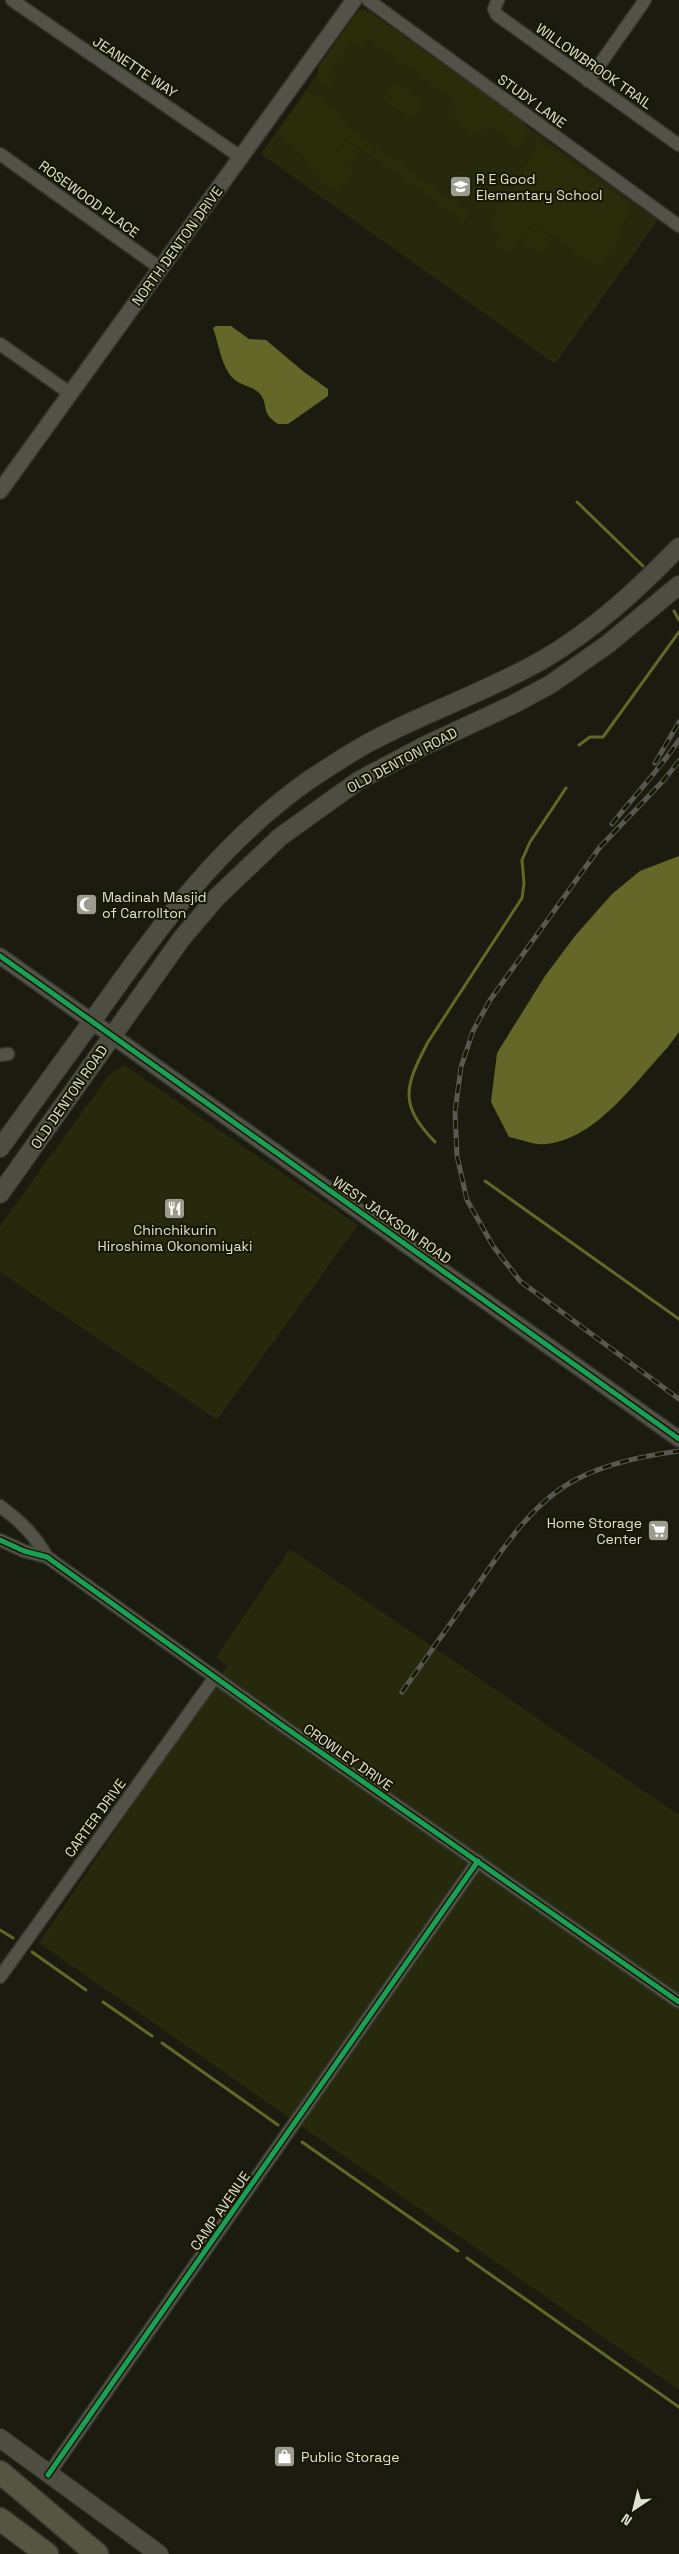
<svg xmlns="http://www.w3.org/2000/svg" width="679" height="2554" font-family="'Space Grotesk',sans-serif">
<style>
.built{fill:#27290c}
.green{fill:#2b2c09}
.water{fill:#646728}
.lines{fill:none;stroke-linecap:round;stroke-linejoin:round}
.stream{stroke:#646728;stroke-width:3}
.minor-casing{stroke:#35362d;stroke-width:15}
.tertiary-casing{stroke:#35362d;stroke-width:18}
.secondary-casing{stroke:#35362d;stroke-width:20}
.motorway-casing{stroke:#35362d;stroke-width:25}
.minor{stroke:#525248;stroke-width:12}
.tertiary{stroke:#525248;stroke-width:15}
.secondary{stroke:#4d4e41;stroke-width:18}
.motorway{stroke:#555642;stroke-width:22}
.rail-casing{stroke:#57584f;stroke-width:5}
.rail{stroke:#171702;stroke-width:3;stroke-dasharray:9;stroke-linecap:butt}
.cycleway-casing{stroke:#171702;stroke-width:8}
.cycleway{stroke:#1a9f57;stroke-width:5}
.labels{text-anchor:middle;dominant-baseline:central;stroke-width:4;stroke-linejoin:round;paint-order:stroke}
.street-label{font-size:14px;fill:#e0e1d3;stroke:#171702}
.poi-label{font-size:14px;fill:#e0e1d3;stroke:#171702;text-anchor:start}
</style>
<rect width="100%" height="100%" fill="#1b1c0f"/>
<path class="built" d="M363 9 658 220 555 364 261 154Z
M124 1065 358 1225 217 1420 0 1272V1226L109 1075Z
M290 1549 679 1815V2390L39 1943 227 1666 216 1657Z"/>
<path class="green" d="M362 9 369 11 524 122 527 136 517 148 509 149 514 142 490 125 483 134C467 134 458 125 452 111L458 102 368 38 361 48 351 41 329 73 336 78 331 84 324 85C318 80 317 75 318 67L358 11Z
M394 82 423 103 412 119 383 98Z
M309 93C320 98 342 112 343 124L375 146 370 154 345 137 333 155 354 170 338 193 319 179 299 150 283 138 279 131 304 95Z
M346 141 361 151 350 166 336 156Z
M542 143 630 204 628 215 619 232 617 243 608 256 596 266 533 221 509 254 494 243 501 234 488 224 523 175V170L531 159 530 155Z
M377 147 469 214 464 221 371 155Z
M533 224 553 238 542 255 522 240Z"/>
<path class="water" d="M216 326H231L249 339 266 340 304 372 328 389V396L288 424H278C260 412 269 407 261 395 254 386 241 386 234 379 221 367 219 344 213 328Z
M679 856V1032L668 1047C635 1082 597 1138 547 1144 536 1146 520 1139 509 1137L491 1102 497 1053 545 976 575 936 612 894 640 871Z"/>
<g class="lines">
<path class="stream" d="M577 502 643 566
M674 611 679 620
M579 745 590 737H603L679 632
M435 1142C398 1104 405 1086 428 1042L522 898 524 883 522 860 530 842 566 788
M485 1181 679 1319
M0 1930 13 1938
M32 1952 86 1990
M103 2002 152 2036
M162 2043 278 2125
M302 2142 458 2251
M467 2258 679 2407"/>
<defs>
<path id="minor" d="M12 0 242 158
M368 0 679 226
M498 0 494 9 497 15 679 145
M588 81 645 0
M0 154 160 268
M0 344 71 394
M0 1055 8 1054
M0 1506C20 1521 35 1535 47 1557
M0 1540 24 1551 47 1557 283 1726 679 2002
M0 1977 215 1677
M48 2475 478 1861"/>
<path id="tertiary" d="M0 491 354 0
M0 956 679 1439"/>
<path id="secondary" d="M0 1148C31 1105 62 1063 93 1020 155 932 219 843 309 780 329 767 351 752 372 741 428 711 489 691 544 659 595 629 638 589 679 547
M0 1194 182 938 217 897 280 837 358 781 424 746 514 704 551 684 608 644 679 585
M0 2438 159 2554"/>
<path id="motorway" d="M0 2472 97 2554
M0 2519 47 2554"/>
</defs>
<use href="#minor" class="minor-casing"/>
<use href="#tertiary" class="tertiary-casing"/>
<use href="#secondary" class="secondary-casing"/>
<use href="#motorway" class="motorway-casing"/>
<use href="#minor" class="minor"/>
<use href="#tertiary" class="tertiary"/>
<use href="#secondary" class="secondary"/>
<use href="#motorway" class="motorway"/>
<defs>
<path id="rail" d="M679 761 663 781 600 847 490 1000 473 1031 461 1067 455 1112 457 1156 467 1200 493 1246 520 1281 679 1399
M655 763 679 722
M612 824C634 796 659 770 679 740
M402 1692C425 1659 449 1626 472 1593 501 1552 530 1503 577 1479 608 1463 644 1456 679 1451"/>
</defs>
<use href="#rail" class="rail-casing"/>
<use href="#rail" class="rail"/>
<defs>
<path id="cycleway" d="M0 956 679 1439
M0 1540 24 1551 47 1557 283 1726 679 2002
M48 2475 478 1861"/>
</defs>
<use href="#cycleway" class="cycleway-casing"/>
<use href="#cycleway" class="cycleway"/>
</g>
<defs>
<symbol id="school-square" viewBox="-11 -11 22 22"><rect x="-9" y="-9" width="18" height="18" rx="4" fill="#9b9c8e" stroke="#171702"/><path d="M0-5L7-2L0 1L-7-2ZM-4 1L0 2.5L4 1V4Q0 6-4 4Z" fill="#fff"/></symbol>
<symbol id="mosque-square" viewBox="-11 -11 22 22"><rect x="-9" y="-9" width="18" height="18" rx="4" fill="#9b9c8e" stroke="#171702"/><path d="M3.5-4.9A6 6 0 1 0 3.5 4.9A5 5 0 1 1 3.5-4.9Z" fill="#fff"/></symbol>
<symbol id="restaurant-square" viewBox="-11 -11 22 22"><rect x="-9" y="-9" width="18" height="18" rx="4" fill="#9b9c8e" stroke="#171702"/><path d="M-5-6h1v4h1v-4h1v4h1v-4h1v5L-1.5 .5V6h-2V.5L-5-1ZM5-6V6H3V1.5H1.5Q1.5-4 5-6Z" fill="#fff"/></symbol>
<symbol id="supermarket-square" viewBox="-11 -11 22 22"><rect x="-9" y="-9" width="18" height="18" rx="4" fill="#9b9c8e" stroke="#171702"/><path d="M-6-5.5h2.5l.6 2H6L4.5 2H-2.5L-4.4-4H-6ZM-1.5 3.2a1.3 1.3 0 1 0 .1 0ZM3 3.2a1.3 1.3 0 1 0 .1 0Z" fill="#fff"/></symbol>
<symbol id="shop-square" viewBox="-11 -11 22 22"><rect x="-9" y="-9" width="18" height="18" rx="4" fill="#9b9c8e" stroke="#171702"/><path d="M-5-2.5h2.3a2.7 3.5 0 0 1 5.4 0H5L5.5 6h-11ZM-1.5-2.5h3a1.5 2.3 0 0 0-3 0Z" fill="#fff"/></symbol>
</defs>
<g fill-rule="evenodd">
<use href="#school-square" x="448" y="174" width="25" height="25"/>
<use href="#mosque-square" x="74" y="892" width="25" height="25"/>
<use href="#restaurant-square" x="162" y="1196" width="25" height="25"/>
<use href="#supermarket-square" x="646" y="1518" width="25" height="25"/>
<use href="#shop-square" x="272" y="2444" width="25" height="25"/>
</g>
<g class="labels">
<g class="street-label">
<text transform="translate(594 66) rotate(35)">WILLOWBROOK TRAIL</text>
<text transform="translate(135 67) rotate(34)">JEANETTE WAY</text>
<text transform="translate(532 101) rotate(36)">STUDY LANE</text>
<text transform="translate(89 199) rotate(36)">ROSEWOOD PLACE</text>
<text transform="translate(177 246) rotate(-54)">NORTH DENTON DRIVE</text>
<text transform="translate(402 760) rotate(-28)">OLD DENTON ROAD</text>
<text transform="translate(69 1097) rotate(-55)">OLD DENTON ROAD</text>
<text transform="translate(392 1220) rotate(35)">WEST JACKSON ROAD</text>
<text transform="translate(348 1757) rotate(35)">CROWLEY DRIVE</text>
<text transform="translate(95 1818) rotate(-54)">CARTER DRIVE</text>
<text transform="translate(220 2211) rotate(-55)">CAMP AVENUE</text>
</g>
<g class="poi-label">
<text x="476" y="179">R E Good<tspan x="476" dy="16">Elementary School</tspan></text>
<text x="102" y="897">Madinah Masjid<tspan x="102" dy="16">of Carrollton</tspan></text>
<text x="175" y="1230" text-anchor="middle">Chinchikurin<tspan x="175" dy="16">Hiroshima Okonomiyaki</tspan></text>
<text x="642" y="1523" text-anchor="end">Home Storage<tspan x="642" dy="16">Center</tspan></text>
<text x="301" y="2457">Public Storage</text>
</g>
</g>
<g transform="translate(634 2509) rotate(215)" stroke="#171702" stroke-width="4" paint-order="stroke">
<path d="M0-4L9 19L0 12L-9 19Z" fill="#e0e1d3"/>
<text y="-8" font-size="14" font-weight="bold" text-anchor="middle" fill="#e0e1d3">N</text>
</g>
</svg>
